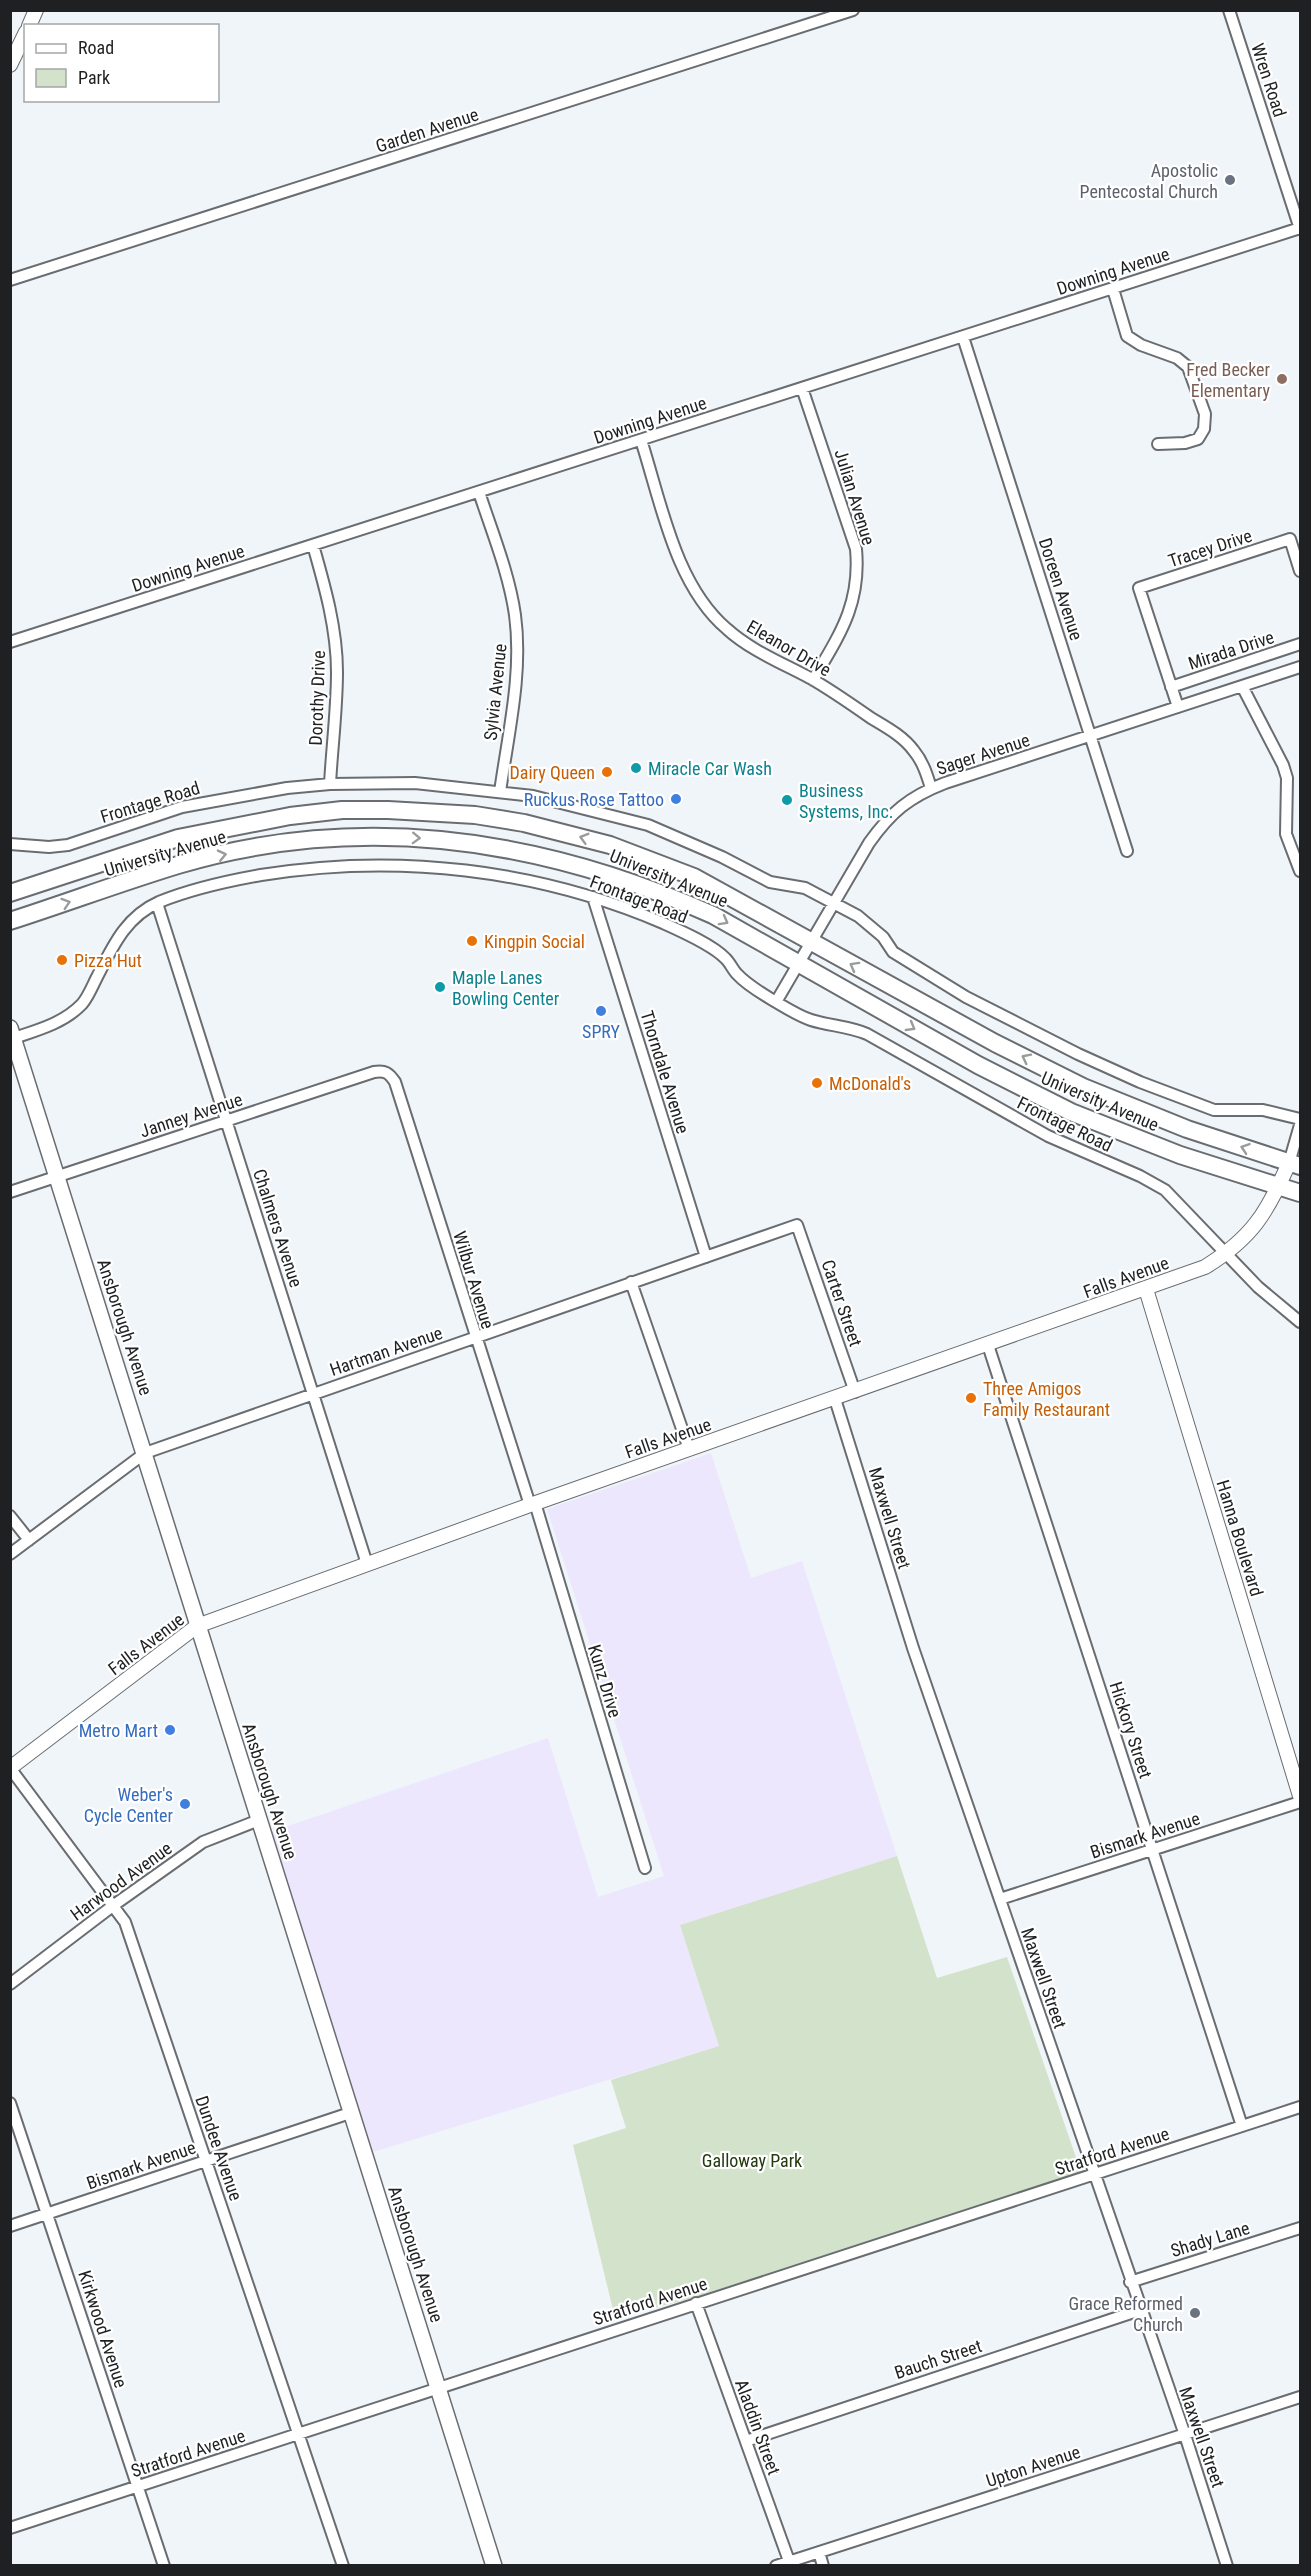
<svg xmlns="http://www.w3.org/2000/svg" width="1311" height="2576" font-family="'Roboto Condensed',sans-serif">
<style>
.industrial{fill:#ece7fd}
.green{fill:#d3e2ca}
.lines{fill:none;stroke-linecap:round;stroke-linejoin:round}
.minor-casing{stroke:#696d71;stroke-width:14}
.tertiary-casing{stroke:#696d71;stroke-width:16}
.secondary-casing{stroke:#696d71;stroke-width:18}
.primary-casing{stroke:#696d71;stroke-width:20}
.minor{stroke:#fff;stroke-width:10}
.tertiary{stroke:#fff;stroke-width:14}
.secondary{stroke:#fff;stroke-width:15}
.primary{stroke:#fff;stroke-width:16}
.oneway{stroke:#9a9b9b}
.worship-dot{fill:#6b7280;stroke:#fff;stroke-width:2}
.education-dot{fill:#8d6e63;stroke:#fff;stroke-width:2}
.culture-dot{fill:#0f9aa8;stroke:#fff;stroke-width:2}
.food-dot{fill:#e8710a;stroke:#fff;stroke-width:2}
.shop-dot{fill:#3f7fe0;stroke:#fff;stroke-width:2}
.labels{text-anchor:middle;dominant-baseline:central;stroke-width:4.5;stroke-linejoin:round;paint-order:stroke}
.street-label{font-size:18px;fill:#1e2021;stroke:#fff}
.worship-label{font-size:18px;fill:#5b616d;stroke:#fff;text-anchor:end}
.education-label{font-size:18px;fill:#785e54;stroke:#fff;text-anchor:end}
.culture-label{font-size:18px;fill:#0d838f;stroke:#fff;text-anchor:start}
.food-label{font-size:18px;fill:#c56008;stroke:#fff;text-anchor:start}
.shop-label{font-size:18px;fill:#366cbe;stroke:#fff;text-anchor:end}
.park-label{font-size:18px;fill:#233a0e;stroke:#fff}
</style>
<rect width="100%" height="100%" fill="#f0f5f9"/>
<path class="industrial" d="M711 1453 751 1578 802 1561 897 1856 680 1925 719 2046 373 2152 270 1832 548 1738 598 1897 664 1876 547 1509Z"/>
<path class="green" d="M897 1856 937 1978 1007 1957 1081 2172 783 2275 615 2318 573 2145 626 2128 611 2080 719 2046 680 1925Z"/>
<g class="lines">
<defs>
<path id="minor" d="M1229 10 1300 229
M10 280 853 10
M1113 289 1127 336 1141 345 1177 358 1188 367 1205 414 1204 429 1198 439 1185 443 1158 444
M963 337 1127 851
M802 388 856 549C861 604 840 634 813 680
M641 440C661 502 675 585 727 629 750 650 782 663 810 678 831 690 851 704 871 718 886 727 903 736 914 751 923 762 927 775 931 788
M479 492C492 532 509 573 515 615 523 673 508 734 500 792
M313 545C325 587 337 629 337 672 337 709 332 747 330 784
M10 642 1300 228
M1242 686 1283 765 1287 778 1286 834 1300 871
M1171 687 1300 644
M1178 707 1139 588 1290 539 1300 571
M10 844 49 847 68 845 182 807 287 788 330 784 415 783 533 796 648 825 722 857 770 882 805 888 858 916 883 937 893 952 966 997 1078 1054 1140 1082 1214 1110H1263L1300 1119
M593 897 706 1257
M157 903 367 1564
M776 1002 869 843C891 812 909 797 945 783L1300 667
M14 1038C38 1030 64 1023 82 1004 88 997 92 987 96 979 112 948 125 917 159 902 191 889 227 881 261 875 397 853 537 869 663 923 681 931 713 945 726 959 730 963 733 970 737 974 748 986 763 994 776 1002 788 1009 799 1016 811 1020 830 1026 848 1026 867 1034L1048 1136 1140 1176 1165 1190 1258 1287 1300 1322
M1289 1163 1300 1125
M10 1192 374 1072C385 1070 389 1073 395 1082L530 1505
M631 1282 689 1449
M988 1345 1242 2126
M835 1399 913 1648 1185 2435 1227 2566
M535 1503 645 1868
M10 1516 29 1540
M10 1554 145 1453 797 1225 855 1392
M10 1768 125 1922 343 2566
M1000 1899 1300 1802
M10 1984 114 1905 203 1842 259 1820
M10 2103 164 2566
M10 2226 350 2113
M1130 2282 1300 2228
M696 2303 789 2561
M746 2441 1140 2310
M10 2528 1300 2107
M819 2552 823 2566
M776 2566 1300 2397"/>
<path id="tertiary" d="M29 26 36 10
M10 65 26 32
M1146 1289 1300 1796
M10 1768 197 1626 530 1505 1205 1267C1252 1238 1267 1213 1289 1163"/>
<path id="secondary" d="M10 1028 494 2566"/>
<path id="primary" d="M10 893 178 838 290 816 342 810H388L475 815 524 823 610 845 694 877 995 1043 1083 1087 1187 1129 1300 1166
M10 921C66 903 122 882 178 865 362 811 541 838 713 915L978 1065 1071 1112 1180 1155 1300 1193"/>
</defs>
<use href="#minor" class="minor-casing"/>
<use href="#tertiary" class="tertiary-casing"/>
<use href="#secondary" class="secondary-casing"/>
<use href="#primary" class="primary-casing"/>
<use href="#minor" class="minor"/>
<use href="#tertiary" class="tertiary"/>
<use href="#secondary" class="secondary"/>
<use href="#primary" class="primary"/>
</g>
<defs><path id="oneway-chevron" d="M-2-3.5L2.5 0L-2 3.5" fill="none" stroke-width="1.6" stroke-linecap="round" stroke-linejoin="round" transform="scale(1.5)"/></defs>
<g class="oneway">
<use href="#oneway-chevron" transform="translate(416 838) rotate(2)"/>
<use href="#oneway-chevron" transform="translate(584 838) rotate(-164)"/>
<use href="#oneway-chevron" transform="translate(222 855) rotate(-13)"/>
<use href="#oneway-chevron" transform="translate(66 903) rotate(-18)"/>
<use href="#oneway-chevron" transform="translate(724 921) rotate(29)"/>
<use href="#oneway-chevron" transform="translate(854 966) rotate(-151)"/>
<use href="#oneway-chevron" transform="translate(911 1027) rotate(30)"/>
<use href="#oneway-chevron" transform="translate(1026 1058) rotate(-153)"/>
<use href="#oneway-chevron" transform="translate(1245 1148) rotate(-161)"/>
</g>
<g class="worship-dot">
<circle cx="1230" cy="180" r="6"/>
<circle cx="1195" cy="2313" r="6"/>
</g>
<circle class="education-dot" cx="1282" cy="379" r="6"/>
<g class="culture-dot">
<circle cx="636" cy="768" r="6"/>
<circle cx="787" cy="800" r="6"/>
<circle cx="440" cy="987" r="6"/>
</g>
<g class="food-dot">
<circle cx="607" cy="772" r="6"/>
<circle cx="472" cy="941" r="6"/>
<circle cx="62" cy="960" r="6"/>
<circle cx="817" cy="1083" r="6"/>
<circle cx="971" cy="1398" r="6"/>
</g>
<g class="shop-dot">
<circle cx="676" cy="799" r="6"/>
<circle cx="601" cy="1011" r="6"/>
<circle cx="170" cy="1730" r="6"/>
<circle cx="185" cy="1804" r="6"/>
</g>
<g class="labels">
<g class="street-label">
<text transform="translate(1269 80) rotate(72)">Wren Road</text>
<text transform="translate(427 130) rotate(-18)">Garden Avenue</text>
<text transform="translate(1113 271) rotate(-18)">Downing Avenue</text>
<text transform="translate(650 420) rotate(-18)">Downing Avenue</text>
<text transform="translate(855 497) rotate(73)">Julian Avenue</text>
<text transform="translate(1210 548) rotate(-18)">Tracey Drive</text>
<text transform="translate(188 568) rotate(-18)">Downing Avenue</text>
<text transform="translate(1061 589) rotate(72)">Doreen Avenue</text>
<text transform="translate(789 648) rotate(30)">Eleanor Drive</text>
<text transform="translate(1231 650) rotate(-18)">Mirada Drive</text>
<text transform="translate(495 692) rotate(-84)">Sylvia Avenue</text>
<text transform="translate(317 698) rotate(-88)">Dorothy Drive</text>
<text transform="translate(983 754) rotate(-18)">Sager Avenue</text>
<text transform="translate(150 802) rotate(-17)">Frontage Road</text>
<text transform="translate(165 853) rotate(-16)">University Avenue</text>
<text transform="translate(669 878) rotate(22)">University Avenue</text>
<text transform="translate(639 899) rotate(21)">Frontage Road</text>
<text transform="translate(665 1072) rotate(73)">Thorndale Avenue</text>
<text transform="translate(1100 1101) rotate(23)">University Avenue</text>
<text transform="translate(191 1115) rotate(-18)">Janney Avenue</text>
<text transform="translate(1065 1124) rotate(26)">Frontage Road</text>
<text transform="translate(278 1228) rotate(72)">Chalmers Avenue</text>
<text transform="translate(1126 1277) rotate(-20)">Falls Avenue</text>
<text transform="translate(474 1280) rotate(73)">Wilbur Avenue</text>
<text transform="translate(842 1303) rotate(71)">Carter Street</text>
<text transform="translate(125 1327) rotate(72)">Ansborough Avenue</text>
<text transform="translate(386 1351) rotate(-19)">Hartman Avenue</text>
<text transform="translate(668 1438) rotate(-19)">Falls Avenue</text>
<text transform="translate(890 1518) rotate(73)">Maxwell Street</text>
<text transform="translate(1240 1538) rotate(73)">Hanna Boulevard</text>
<text transform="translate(146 1644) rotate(-37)">Falls Avenue</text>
<text transform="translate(605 1681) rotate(73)">Kunz Drive</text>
<text transform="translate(1131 1730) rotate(72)">Hickory Street</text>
<text transform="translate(270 1791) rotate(72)">Ansborough Avenue</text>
<text transform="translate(1145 1835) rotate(-18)">Bismark Avenue</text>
<text transform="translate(121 1881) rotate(-36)">Harwood Avenue</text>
<text transform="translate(1044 1978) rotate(71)">Maxwell Street</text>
<text transform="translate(219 2148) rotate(71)">Dundee Avenue</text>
<text transform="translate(1112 2151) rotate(-18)">Stratford Avenue</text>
<text transform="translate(141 2165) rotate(-19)">Bismark Avenue</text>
<text transform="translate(1210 2239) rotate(-17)">Shady Lane</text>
<text transform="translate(416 2254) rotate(72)">Ansborough Avenue</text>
<text transform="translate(650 2301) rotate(-18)">Stratford Avenue</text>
<text transform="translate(103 2329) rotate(72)">Kirkwood Avenue</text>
<text transform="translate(938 2359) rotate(-18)">Bauch Street</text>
<text transform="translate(758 2427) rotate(70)">Aladdin Street</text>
<text transform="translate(1202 2437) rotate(71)">Maxwell Street</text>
<text transform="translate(188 2453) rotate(-18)">Stratford Avenue</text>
<text transform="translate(1033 2466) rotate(-18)">Upton Avenue</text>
</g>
<g class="worship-label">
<text x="1218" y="170">Apostolic<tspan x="1218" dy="21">Pentecostal Church</tspan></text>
<text x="1183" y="2303">Grace Reformed<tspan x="1183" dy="21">Church</tspan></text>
</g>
<g class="education-label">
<text x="1270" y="369">Fred Becker<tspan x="1270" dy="21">Elementary</tspan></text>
</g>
<g class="culture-label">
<text x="648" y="768">Miracle Car Wash</text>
<text x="799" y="790">Business<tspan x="799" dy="21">Systems, Inc.</tspan></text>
<text x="452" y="977">Maple Lanes<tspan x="452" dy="21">Bowling Center</tspan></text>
</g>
<g class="food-label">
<text x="595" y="772" text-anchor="end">Dairy Queen</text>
<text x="484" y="941">Kingpin Social</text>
<text x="74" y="960">Pizza Hut</text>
<text x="829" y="1083">McDonald's</text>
<text x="983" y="1388">Three Amigos<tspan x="983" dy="21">Family Restaurant</tspan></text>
</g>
<g class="shop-label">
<text x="664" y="799">Ruckus Rose Tattoo</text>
<text x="601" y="1031" text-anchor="middle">SPRY</text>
<text x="158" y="1730">Metro Mart</text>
<text x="173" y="1794">Weber's<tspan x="173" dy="21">Cycle Center</tspan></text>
</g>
<g class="park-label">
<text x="752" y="2160">Galloway Park</text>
</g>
</g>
<rect width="1311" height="2576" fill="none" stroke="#1e2021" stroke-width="24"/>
<rect x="24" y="24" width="195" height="78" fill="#ffffff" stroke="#a5a6a6" stroke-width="1.5"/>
<rect x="36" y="44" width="30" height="9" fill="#ffffff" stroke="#a5a6a6" stroke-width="1.5"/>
<text x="78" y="54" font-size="18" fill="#1e2021">Road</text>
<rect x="36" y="69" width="30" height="18" fill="#d3e2ca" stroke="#a5a6a6" stroke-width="1.5"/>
<text x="78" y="84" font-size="18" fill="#1e2021">Park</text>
</svg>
